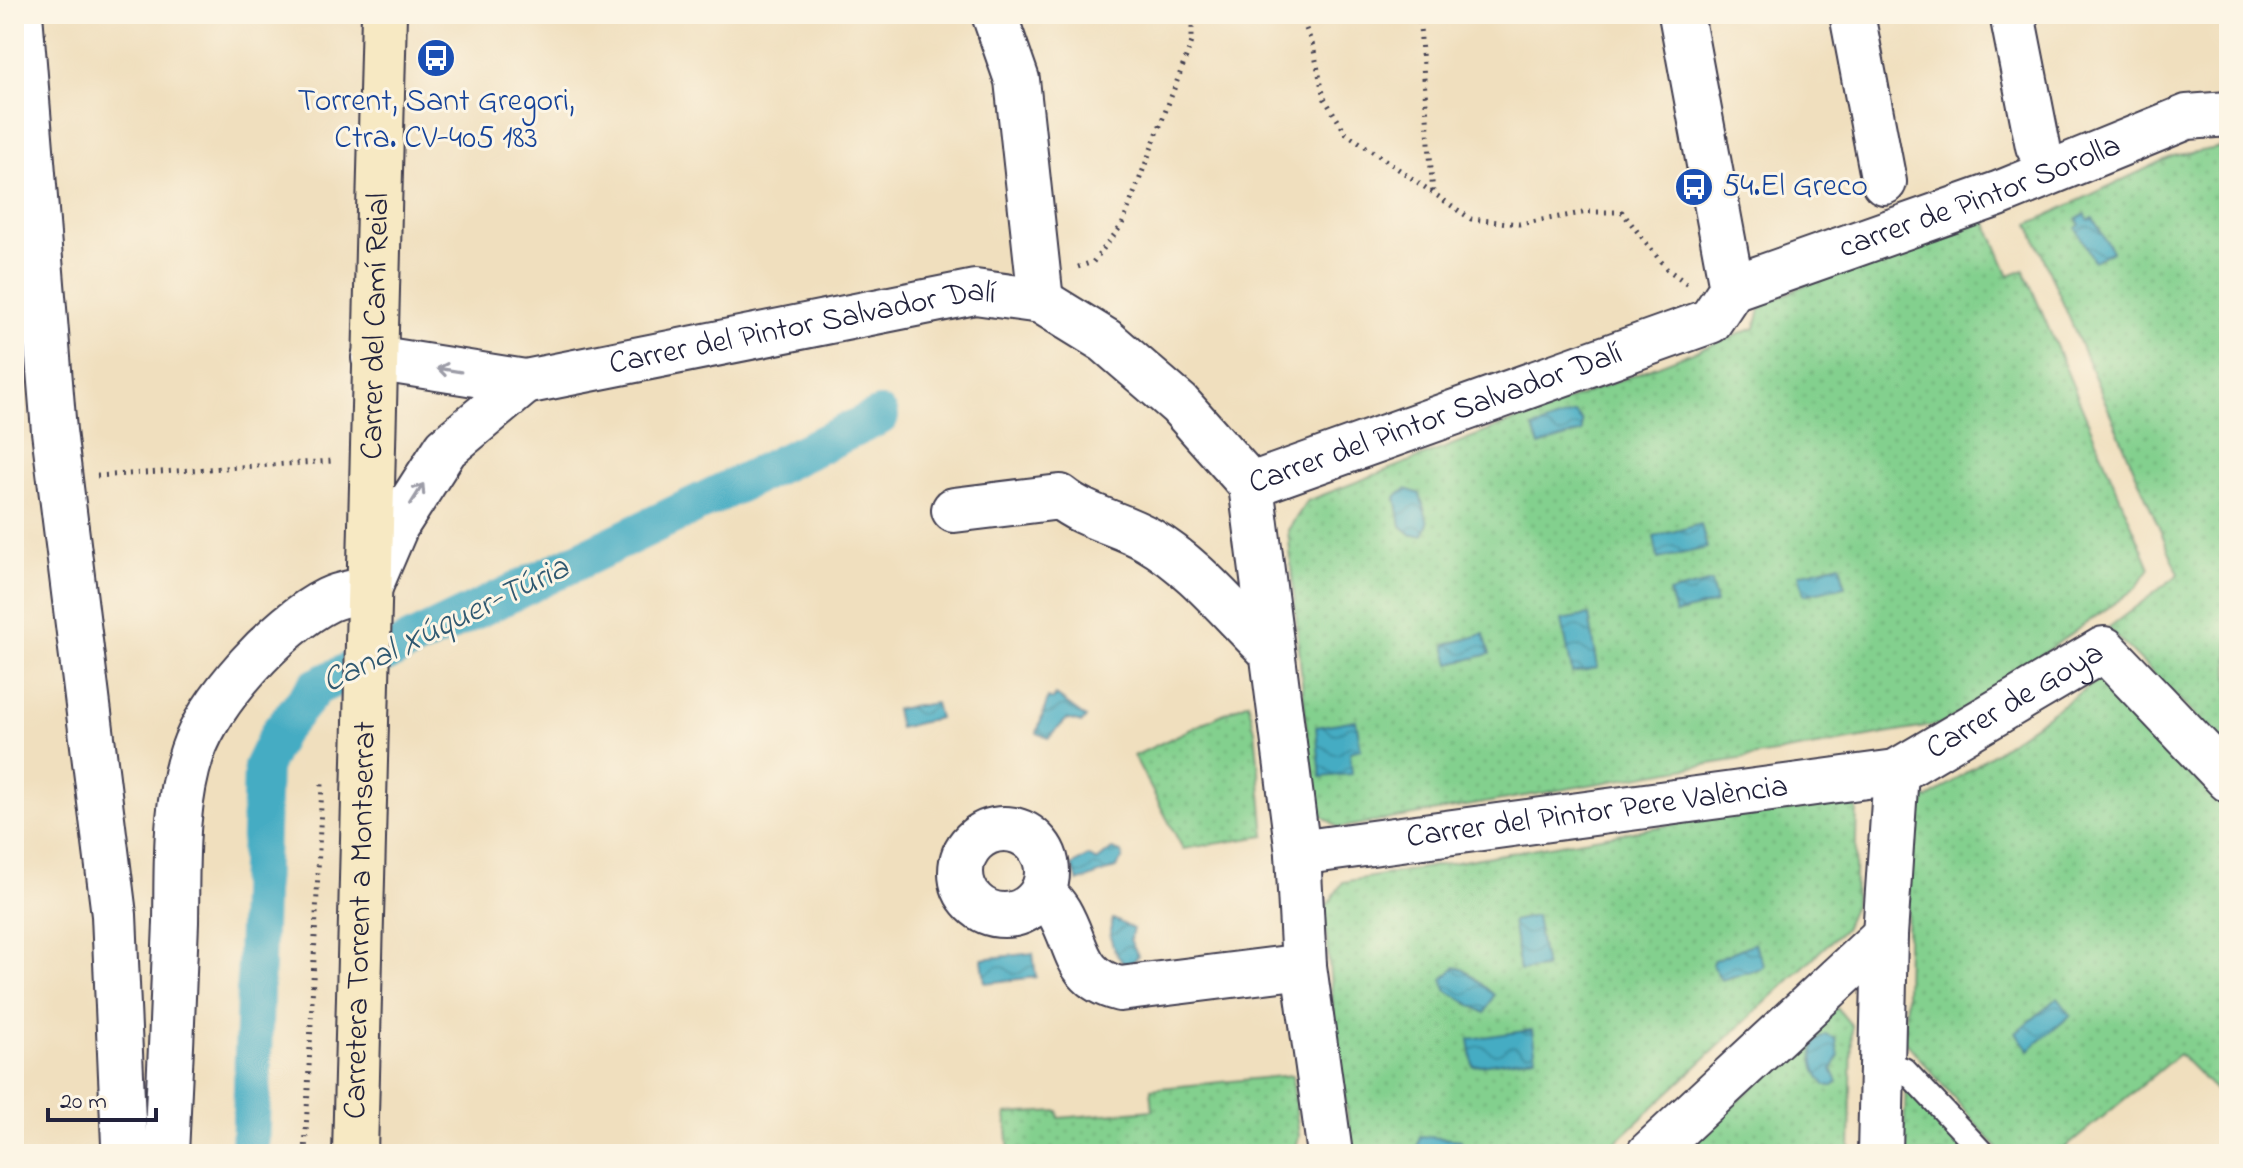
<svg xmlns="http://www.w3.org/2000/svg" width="2243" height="1168" font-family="'Indie Flower',sans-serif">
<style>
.green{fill:url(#green-dots);stroke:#527964;stroke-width:2}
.water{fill:url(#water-waves);stroke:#33677f;stroke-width:2}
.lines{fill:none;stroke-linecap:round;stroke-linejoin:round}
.canal{stroke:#44acc3;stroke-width:38}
.service-casing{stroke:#413e4f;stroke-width:26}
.minor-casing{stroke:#413e4f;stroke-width:48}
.secondary-casing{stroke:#413e4f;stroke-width:48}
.path{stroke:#413e4f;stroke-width:5;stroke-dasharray:2 6;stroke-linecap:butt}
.service{stroke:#fff;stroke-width:22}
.minor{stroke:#fff;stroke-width:44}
.secondary{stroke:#f7e9c3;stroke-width:44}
.oneway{stroke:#9c9ca7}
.labels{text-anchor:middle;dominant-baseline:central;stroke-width:6;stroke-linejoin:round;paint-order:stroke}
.transit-label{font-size:32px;fill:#164399;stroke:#fcf5e5}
.street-label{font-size:32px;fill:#22223b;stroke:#fcf5e5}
.water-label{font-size:34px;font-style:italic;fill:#305971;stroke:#fcf5e5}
</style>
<defs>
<pattern id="green-dots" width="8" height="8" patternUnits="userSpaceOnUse" patternTransform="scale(2)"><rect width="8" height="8" fill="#83d08e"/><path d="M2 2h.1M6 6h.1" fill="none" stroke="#71b27b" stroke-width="1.8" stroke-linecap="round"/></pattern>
<pattern id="water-waves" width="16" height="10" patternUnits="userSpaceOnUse" patternTransform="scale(2)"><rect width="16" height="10" fill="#44acc3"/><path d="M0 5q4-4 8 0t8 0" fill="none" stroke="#388ca0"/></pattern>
</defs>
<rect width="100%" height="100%" fill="#fcf5e5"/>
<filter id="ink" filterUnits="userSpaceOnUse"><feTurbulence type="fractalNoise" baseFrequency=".0125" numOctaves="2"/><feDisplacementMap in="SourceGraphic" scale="16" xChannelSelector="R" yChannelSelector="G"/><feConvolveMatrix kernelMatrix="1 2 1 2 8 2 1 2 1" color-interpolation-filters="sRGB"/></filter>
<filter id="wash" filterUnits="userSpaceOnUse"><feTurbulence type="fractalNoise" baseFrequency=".006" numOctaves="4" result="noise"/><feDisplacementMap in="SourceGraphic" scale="32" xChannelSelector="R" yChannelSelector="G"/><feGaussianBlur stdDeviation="1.8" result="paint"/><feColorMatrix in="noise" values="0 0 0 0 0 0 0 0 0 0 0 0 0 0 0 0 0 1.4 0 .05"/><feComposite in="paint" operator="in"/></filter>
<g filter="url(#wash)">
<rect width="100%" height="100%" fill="#f0dfbe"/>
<path class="green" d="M2229 146V749L2108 628 2179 574 2029 224 2173 156Z
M1978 202 2009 276 2024 270 2150 568 2136 588 1943 724 1339 828 1314 810 1288 530 1307 501 1755 328 1761 306Z
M2099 679 2229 813V1104L2179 1054 2058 1154H2002L1905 1041 1910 798 1915 786 1928 799Z
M1248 702 1255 730 1265 836 1183 849 1134 756Z
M1846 794 1857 806 1854 906 1844 929 1603 1154H1365L1352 1146 1337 1049 1324 910 1343 882Z
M1837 1008 1852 1026 1850 1154H1699L1691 1145Z
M1292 1075 1299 1137 1294 1154H1009L1006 1114 1058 1111 1059 1118 1153 1110 1151 1089Z
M1906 1087 1966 1154H1903Z"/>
<path class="water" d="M2085 214 2089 220 2093 218 2112 251 2094 261 2076 228 2080 225 2077 219Z
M1575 413 1582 421V432L1539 446 1533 428Z
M1406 489 1420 494 1428 523 1423 535H1412L1401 526 1396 497Z
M1701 524 1707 548 1658 559 1654 537Z
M1840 564 1845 586 1804 595 1799 574Z
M1711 582 1716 603 1675 614 1669 593Z
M1589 615 1598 668 1572 673 1562 620Z
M1484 634 1490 654 1450 664 1445 645Z
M1055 695 1086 718 1082 723 1067 719 1049 738 1037 733 1048 698 1053 700Z
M935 703 939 718 899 728 895 709Z
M1356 720 1361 749 1350 752 1352 774 1321 777 1316 727Z
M1112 849 1121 852 1123 858 1116 868 1078 882 1072 866 1088 856 1097 861Z
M1536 916 1545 968 1520 971 1512 921Z
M1113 919 1133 929 1130 940 1138 956 1132 963 1125 964C1112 954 1107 932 1113 919Z
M1754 943 1764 965 1762 968 1721 980 1712 964 1714 960Z
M1033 953 1036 977 985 983 982 959Z
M1455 967 1464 969 1494 995 1485 1013 1446 990 1443 979Z
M2058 998 2071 1015 2029 1050 2016 1033Z
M1532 1030 1536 1057 1473 1066 1469 1039Z
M1826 1035 1836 1039 1839 1056 1832 1069 1838 1082 1833 1086H1826C1814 1072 1811 1061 1815 1043Z
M1420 1136 1461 1140 1463 1154H1416Z"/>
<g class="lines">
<path class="canal" d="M250 1154 262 767 279 732 316 687 880 416"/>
</g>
</g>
<g filter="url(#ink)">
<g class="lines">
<defs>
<path id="service" d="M1882 1061 1904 1069 1984 1154"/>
<g id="minor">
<path d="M20 14 54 431 114 915 124 1144 136 1154"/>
<path d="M994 14 1017 80 1041 301"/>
<path d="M1681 14 1732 288"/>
<path d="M1852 14 1884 182"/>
<path d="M2012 14 2038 146"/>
<path id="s1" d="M1732 288 1998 194 2187 117 2229 114"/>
<path id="s2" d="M374 358 525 382 975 292 1041 301 1106 341 1179 404 1251 485"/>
<path d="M1251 485 1298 853 1304 966 1330 1154"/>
<path id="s3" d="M1251 485 1710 321 1732 288"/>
<path d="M954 510 1060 497C1086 518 1120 523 1149 540 1196 567 1233 615 1272 652"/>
<circle cx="1004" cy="872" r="43"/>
<path id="s4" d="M1298 853 1896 772 2104 649 2229 780"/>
<path d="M1043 892C1048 898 1055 905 1059 912 1079 946 1074 978 1120 989L1304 966"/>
<path d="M166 1154C170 1077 173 999 176 922 177 865 174 807 192 753 209 701 279 624 328 600 340 594 356 592 369 589L396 526 446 448 525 382"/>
<path d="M1649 1154 1885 935"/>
<path d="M1880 1154 1885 935 1896 772"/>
</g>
<g id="secondary">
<path id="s5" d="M355 1154 384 14"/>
</g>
</defs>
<use href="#service" class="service-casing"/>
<use href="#minor" class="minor-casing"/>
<use href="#secondary" class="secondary-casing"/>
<path class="path" d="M1300 14 1313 46 1324 98 1346 133 1471 219 1519 224 1588 212H1622L1667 269 1689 285
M1419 14 1433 194
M1078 267 1093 262 1122 225 1192 42V14
M97 476 334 461
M305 1154 322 784"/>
<use href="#service" class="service"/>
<use href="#minor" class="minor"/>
<use href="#secondary" class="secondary"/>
</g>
<defs><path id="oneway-shaft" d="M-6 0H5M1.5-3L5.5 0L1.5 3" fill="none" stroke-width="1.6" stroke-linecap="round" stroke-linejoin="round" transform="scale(2)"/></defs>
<g class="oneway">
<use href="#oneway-shaft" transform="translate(449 370) rotate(-171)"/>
<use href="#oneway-shaft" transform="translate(417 494) rotate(-58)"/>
</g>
</g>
<defs>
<symbol id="bus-disc" viewBox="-11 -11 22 22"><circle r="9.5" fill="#1a4fb4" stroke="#fcf5e5"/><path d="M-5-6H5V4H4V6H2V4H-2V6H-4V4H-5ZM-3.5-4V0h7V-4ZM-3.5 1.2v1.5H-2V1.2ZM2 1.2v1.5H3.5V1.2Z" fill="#fff"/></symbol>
</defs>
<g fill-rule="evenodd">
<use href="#bus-disc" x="414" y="36" width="44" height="44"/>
<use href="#bus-disc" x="1672" y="165" width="44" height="44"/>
</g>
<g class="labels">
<g class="transit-label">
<text x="436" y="102">Torrent, Sant Gregori,<tspan x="436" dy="37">Ctra. CV-405 183</tspan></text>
<text x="1722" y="187" text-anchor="start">54.El Greco</text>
</g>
<g class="street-label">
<text stroke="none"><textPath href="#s1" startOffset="264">carrer de Pintor Sorolla</textPath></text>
<text stroke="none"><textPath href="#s5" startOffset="828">Carrer del Camí Reial</textPath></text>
<text stroke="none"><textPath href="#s2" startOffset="436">Carrer del Pintor Salvador Dalí</textPath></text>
<text stroke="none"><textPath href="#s3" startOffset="196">Carrer del Pintor Salvador Dalí</textPath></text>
<text stroke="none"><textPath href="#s4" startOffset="742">Carrer de Goya</textPath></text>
<text stroke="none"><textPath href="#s4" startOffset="302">Carrer del Pintor Pere València</textPath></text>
<text stroke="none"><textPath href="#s5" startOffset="234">Carretera Torrent a Montserrat</textPath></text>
</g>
<g class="water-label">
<text transform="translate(446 626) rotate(-26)">Canal Xúquer-Túria</text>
</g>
</g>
<rect width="2243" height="1168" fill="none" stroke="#fcf5e5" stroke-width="48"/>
<path d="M48 1108v12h108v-12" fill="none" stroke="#22223b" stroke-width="4"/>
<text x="60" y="1108" font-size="24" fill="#22223b" stroke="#fcf5e5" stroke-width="6" paint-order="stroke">20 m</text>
</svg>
